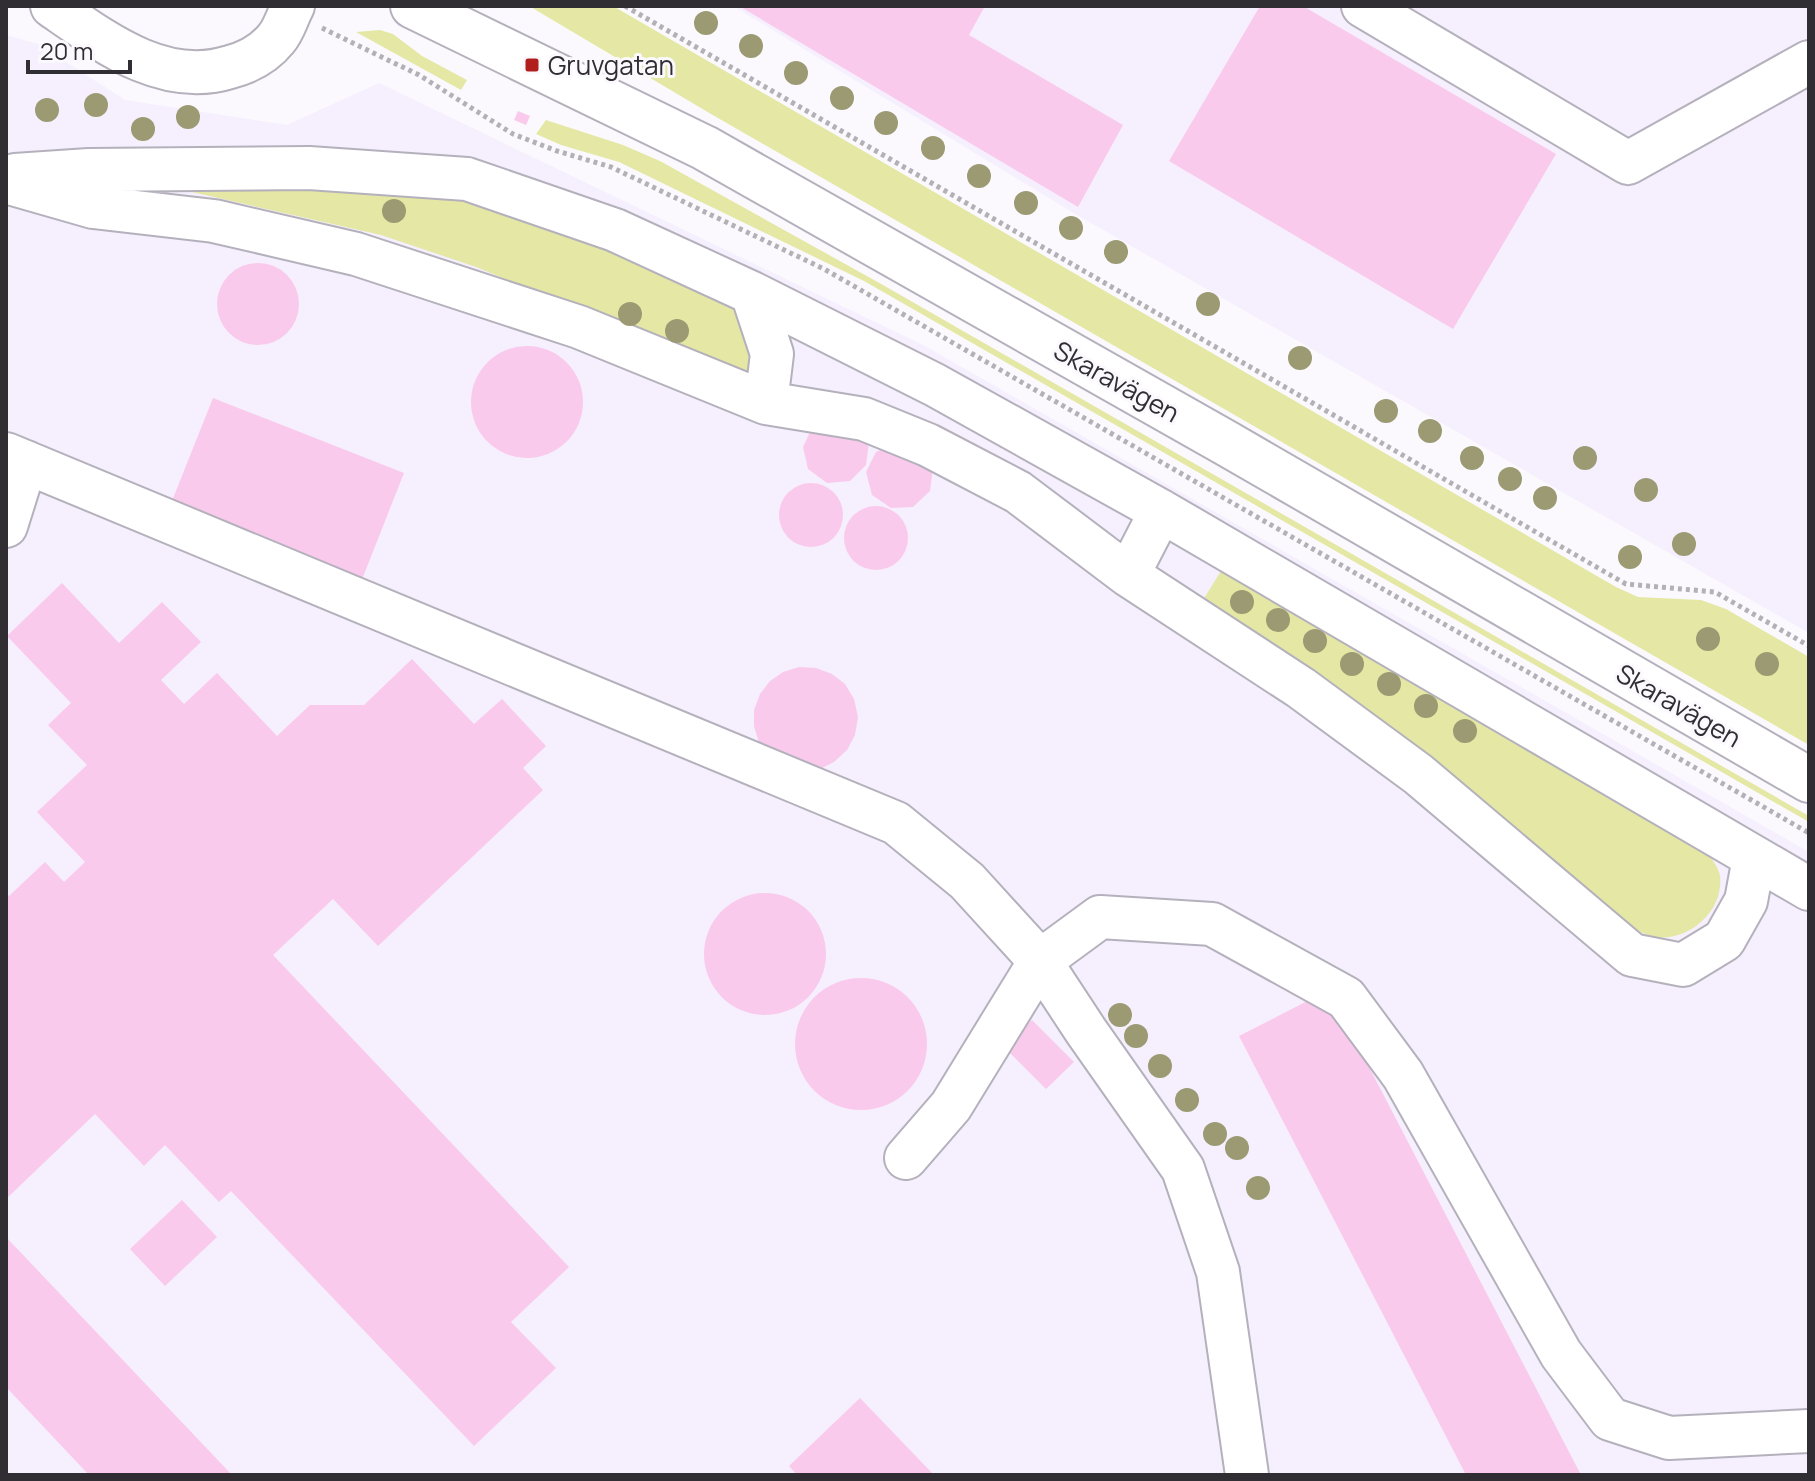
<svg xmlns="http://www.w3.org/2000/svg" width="1815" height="1481" font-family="Manrope,sans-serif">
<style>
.built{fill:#f5effe}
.green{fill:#e4e8a4}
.building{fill:#facaed}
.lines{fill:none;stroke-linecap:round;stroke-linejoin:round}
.minor-casing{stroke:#b5b1bc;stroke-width:46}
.major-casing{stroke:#b5b1bc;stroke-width:48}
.path{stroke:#b3b1b6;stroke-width:5;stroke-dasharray:4 4;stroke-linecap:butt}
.minor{stroke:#fff;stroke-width:42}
.major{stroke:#fff;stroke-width:44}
.tree{fill:#9b9a73}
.poi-dot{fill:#b01f1d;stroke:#fbf9fe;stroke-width:3}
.labels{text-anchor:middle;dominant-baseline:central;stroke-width:6;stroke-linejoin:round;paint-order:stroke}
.poi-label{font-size:26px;fill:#302e33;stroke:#fbf9fe;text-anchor:start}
.street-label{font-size:26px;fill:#302e33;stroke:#fbf9fe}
</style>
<rect width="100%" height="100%" fill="#fbf9fe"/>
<path class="built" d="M733 6H1809V633L1072 212Z
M6 35 38 44 125 100 287 125 379 83 925 346 1809 852V1475H6Z"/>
<path class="green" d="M529 6H613L1616 587 1638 597 1701 600 1726 609 1809 657V745L711 114Z
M380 30 393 34 422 56 467 80 461 90 356 32Z
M546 120 623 145 660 161 883 285 1809 816V822L864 281 619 162 561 145 536 134Z
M399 188 502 207 576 232 734 304 756 340 754 381 476 267 381 235 183 190Z
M1221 571 1705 849C1710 856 1719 868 1720 876 1724 912 1688 942 1654 937 1646 935 1637 930 1630 927L1203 600Z"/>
<path class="building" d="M739 6H985L969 35 1123 125 1078 207Z
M1260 6H1303L1556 154 1453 329 1169 161Z
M518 111 530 116 526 125 514 120Z
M217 304a41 41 0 1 1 82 0a41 41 0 1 1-82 0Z
M471 402a56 56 0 1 1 112 0a56 56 0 1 1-112 0Z
M213 398 404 473 359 587 168 511Z
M834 417 869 442 866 465 850 481 827 483 808 469 803 447 813 426Z
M897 442 933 468 930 491 913 507 891 508 872 495 866 472 876 452Z
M779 515a32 32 0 1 1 64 0a32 32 0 1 1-64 0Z
M844 538a32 32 0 1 1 64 0a32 32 0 1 1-64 0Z
M62 583 119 643 162 602 201 642 161 680 184 704 217 673 277 736 310 705H364L412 659 474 724 502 699 546 746 523 768 543 790 378 946 333 899 273 955 569 1267 511 1322 556 1368 474 1446 231 1191 219 1202 165 1145 144 1166 95 1114 6 1199V893L9 896 45 862 64 882 85 862 37 812 87 765 48 725 71 703 7 636Z
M799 667 816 668 832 674 845 684 854 699 858 717 855 735 847 750 834 762 818 770 769 756 759 743 754 726V710L760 694 770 681 783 672Z
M704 954a61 61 0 1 1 122 0a61 61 0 1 1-122 0Z
M795 1044a66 66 0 1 1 132 0a66 66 0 1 1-132 0Z
M1329 990 1581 1475H1466L1239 1036Z
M1032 1020 1074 1062 1046 1089 1004 1047Z
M182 1200 217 1237 165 1286 130 1249Z
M6 1237 232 1475H89L6 1387Z
M860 1398 934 1475H797L789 1466Z"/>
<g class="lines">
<defs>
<path id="minor" d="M52 6C104 42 164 88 230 67 249 62 264 54 276 39 284 30 287 17 293 6
M1363 6 1628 163 1809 62
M15 175 89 170 309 168 467 179 615 230 752 293 935 385 1161 511 1809 889
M6 182 93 207 214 221 356 254 579 327 766 403 864 419 928 445 1018 492 1128 575 1301 688 1418 774 1632 955 1683 965 1724 940 1746 901 1754 858
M752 293 772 354 766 403
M6 454 896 823 967 881 1040 961 1086 1031 1183 1169 1218 1272 1247 1475
M6 526 26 462
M1128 575 1161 511
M906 1158 951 1106 1040 961 1100 917 1212 924 1346 998 1403 1075 1561 1354 1610 1419 1669 1438 1809 1431"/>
<path id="major" d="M413 6 705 148 1226 443 1809 780"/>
</defs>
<use href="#minor" class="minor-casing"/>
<use href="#major" class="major-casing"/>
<path class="path" d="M625 6 1626 584 1715 592 1809 646
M322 28 419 75 513 134 557 151 611 167 824 269 1809 833"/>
<use href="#minor" class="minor"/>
<use href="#major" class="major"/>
</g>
<g class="tree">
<circle cx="706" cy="23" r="12"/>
<circle cx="751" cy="46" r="12"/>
<circle cx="796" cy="73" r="12"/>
<circle cx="842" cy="98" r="12"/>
<circle cx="96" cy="105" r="12"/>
<circle cx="47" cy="110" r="12"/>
<circle cx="188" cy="117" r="12"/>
<circle cx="886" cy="123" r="12"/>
<circle cx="143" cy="129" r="12"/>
<circle cx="933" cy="148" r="12"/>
<circle cx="979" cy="176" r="12"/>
<circle cx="1026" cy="203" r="12"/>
<circle cx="394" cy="211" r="12"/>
<circle cx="1071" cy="228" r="12"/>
<circle cx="1116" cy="252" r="12"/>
<circle cx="1208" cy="304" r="12"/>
<circle cx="630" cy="314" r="12"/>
<circle cx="677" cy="331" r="12"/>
<circle cx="1300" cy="358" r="12"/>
<circle cx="1386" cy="411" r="12"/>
<circle cx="1430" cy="431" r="12"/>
<circle cx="1472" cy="458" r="12"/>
<circle cx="1585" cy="458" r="12"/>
<circle cx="1510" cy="479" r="12"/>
<circle cx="1646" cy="490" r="12"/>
<circle cx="1545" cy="498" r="12"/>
<circle cx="1684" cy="544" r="12"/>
<circle cx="1630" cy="557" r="12"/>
<circle cx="1242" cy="602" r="12"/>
<circle cx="1278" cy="620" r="12"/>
<circle cx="1708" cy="639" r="12"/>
<circle cx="1315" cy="641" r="12"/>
<circle cx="1352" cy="664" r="12"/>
<circle cx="1767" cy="664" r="12"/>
<circle cx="1389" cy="684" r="12"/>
<circle cx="1426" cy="706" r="12"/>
<circle cx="1465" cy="731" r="12"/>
<circle cx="1120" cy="1015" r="12"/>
<circle cx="1136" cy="1036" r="12"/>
<circle cx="1160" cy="1066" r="12"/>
<circle cx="1187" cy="1100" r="12"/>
<circle cx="1215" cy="1134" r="12"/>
<circle cx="1237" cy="1148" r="12"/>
<circle cx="1258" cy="1188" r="12"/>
</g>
<rect class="poi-dot" x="524" y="57" width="16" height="16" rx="4"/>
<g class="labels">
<g class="poi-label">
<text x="548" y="65">Gruvgatan</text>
</g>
<g class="street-label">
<text transform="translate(1117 381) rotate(29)">Skaravägen</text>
<text transform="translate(1679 705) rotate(30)">Skaravägen</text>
</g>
</g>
<rect width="1815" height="1481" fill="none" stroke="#302e33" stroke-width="16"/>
<path d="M28 60v12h102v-12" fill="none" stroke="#302e33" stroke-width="4"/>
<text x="40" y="60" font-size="24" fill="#302e33" stroke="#fbf9fe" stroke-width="6" paint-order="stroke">20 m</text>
</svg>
